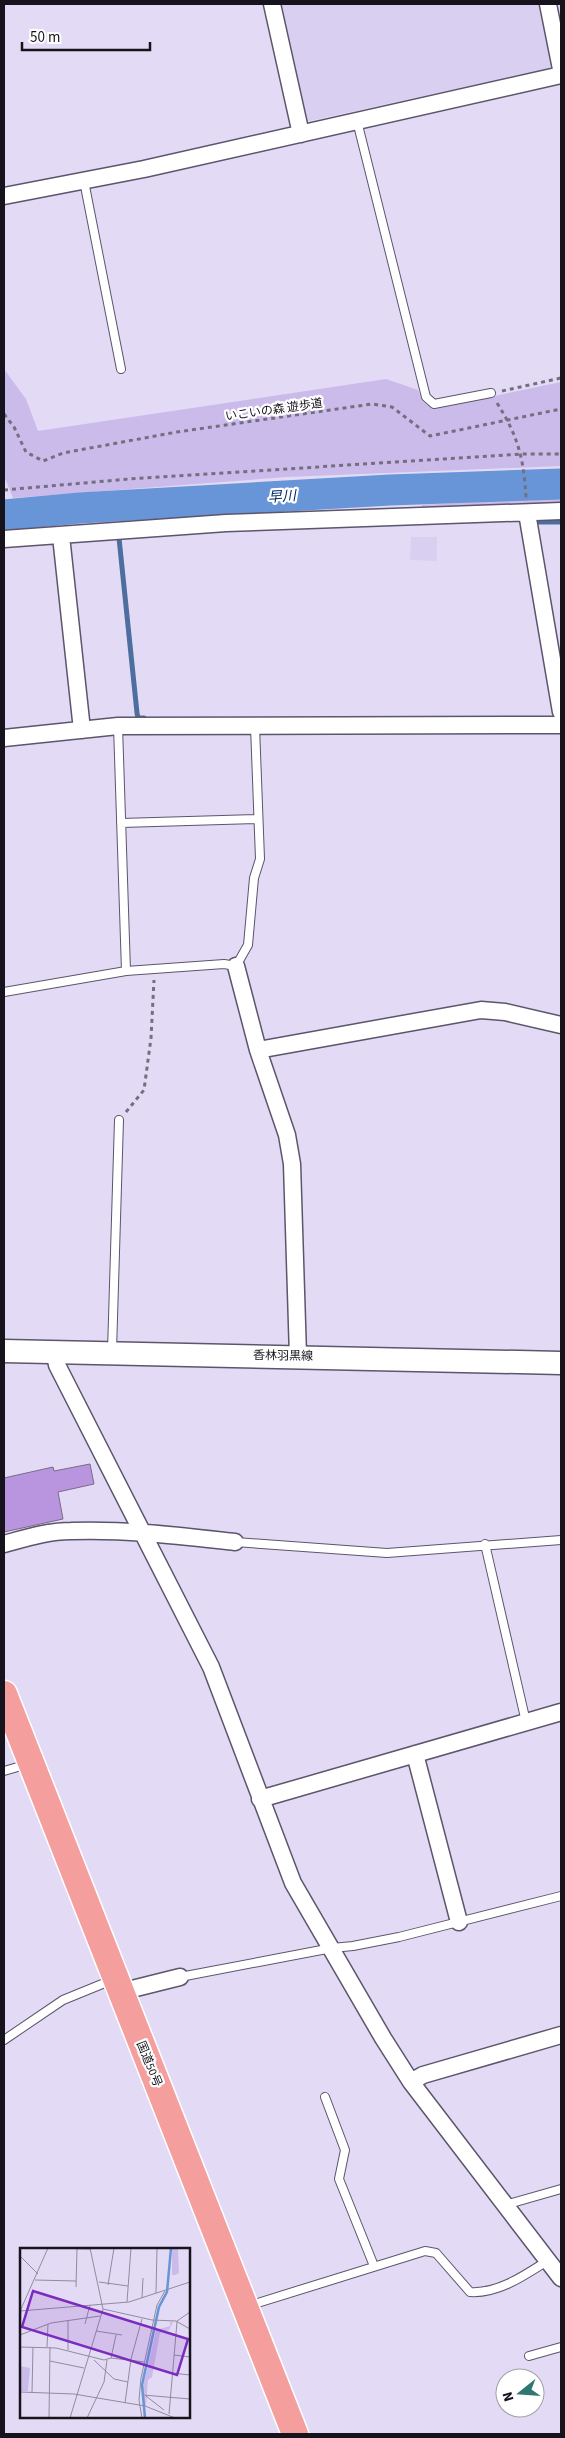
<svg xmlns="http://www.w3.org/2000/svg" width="565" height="2438" font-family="'Source Sans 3','Noto Sans JP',sans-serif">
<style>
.built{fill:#d9cff0}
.green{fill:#cbbbeb}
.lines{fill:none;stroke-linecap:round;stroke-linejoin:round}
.stream{stroke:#4f6ea0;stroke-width:5}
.river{stroke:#6795d8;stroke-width:31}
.building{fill:#b995e0;stroke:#776c83}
.service-casing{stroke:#5c556b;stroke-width:10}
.minor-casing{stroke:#5c556b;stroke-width:19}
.secondary-casing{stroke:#5c556b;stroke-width:25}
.trunk-casing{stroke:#fff;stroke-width:29}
.path{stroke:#746f7f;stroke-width:3;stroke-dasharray:4 4;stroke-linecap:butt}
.service{stroke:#fff;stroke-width:8}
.minor{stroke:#fff;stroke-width:16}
.secondary{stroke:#fff;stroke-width:22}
.trunk{stroke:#f49f9e;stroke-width:26}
.labels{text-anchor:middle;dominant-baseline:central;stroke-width:4.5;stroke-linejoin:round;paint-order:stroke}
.street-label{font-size:12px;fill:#16131c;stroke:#fff}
.water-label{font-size:14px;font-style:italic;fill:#002762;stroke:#fff}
.inset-river{fill:none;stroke:#6795d8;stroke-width:2.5}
.inset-road{fill:none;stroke:#918b9e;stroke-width:1}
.view{fill:#7b2cbf;fill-opacity:0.15;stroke:#7b2cbf;stroke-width:2.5}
.inset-edge{fill:none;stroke:#16131c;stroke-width:2.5}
</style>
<rect width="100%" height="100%" fill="#e3dbf5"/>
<path class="built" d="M280 4H541L553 67 304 122Z
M411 537H437V561L410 560Z"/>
<path class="green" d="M4 369 26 399 38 431 386 379 418 390 422 401 432 409 561 382V466L287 477 13 498 4 476Z
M561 497V508L423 514 422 505Z"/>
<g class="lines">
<path class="stream" d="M80 508 81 517
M539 522H561
M119 538 137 713 138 718H144"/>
<path class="river" d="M4 515 80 508 390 490 561 484"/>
</g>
<path class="building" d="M90 1464 94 1484 58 1492 63 1519 4 1532V1478L53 1467 54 1471Z"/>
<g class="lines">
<defs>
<path id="service" d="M357 121 426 397 434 404 491 393
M84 181 121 369
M118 726 126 971
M121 823 258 819
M4 992 126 971 224 964 236 966 248 945 254 878 260 859 255 726
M112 1351 119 1120
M235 1542 387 1553 561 1540
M485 1544 526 1722
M4 1771 28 1764
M180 1977 332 1948 353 1946 399 1937 561 1896
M4 2040 63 2000 112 1980
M325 2097 345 2150 339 2179 374 2266
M505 2205 561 2189
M248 2306 425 2251 436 2253 470 2292C498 2294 525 2275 547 2261
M529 2356 561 2347"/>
<path id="minor" d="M272 4 301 134
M548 4 561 69
M4 196 144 169 561 75
M527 513 561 712
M61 536 82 730
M4 539 226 523 561 511
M4 738 118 726 561 725
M236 966 258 1050 287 1135 292 1164 298 1356
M258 1050 481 1010 505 1012 561 1025
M54 1350 57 1365 211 1667 293 1883 383 2038 411 2082 561 2278
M4 1544C26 1538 48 1531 71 1531 126 1529 181 1536 235 1542
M415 1754 459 1922
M260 1799 561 1712
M120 1992 180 1977
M411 2082 423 2075 561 2035"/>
<path id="secondary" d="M4 1351 561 1363"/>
<path id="trunk" d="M4 1694 295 2434"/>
</defs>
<use href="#service" class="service-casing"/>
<use href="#minor" class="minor-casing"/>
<use href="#secondary" class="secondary-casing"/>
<use href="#trunk" class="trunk-casing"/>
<path class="path" d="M502 391 561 378
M497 403C518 436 524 459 526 498
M4 414 14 427 26 452 43 461 63 453 177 432 372 404 392 407 430 436 561 409
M4 490 129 479 521 454H561
M126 1112 144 1090 151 1038 154 980"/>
<use href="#service" class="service"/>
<use href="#minor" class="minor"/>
<use href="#secondary" class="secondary"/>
<use href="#trunk" class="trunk"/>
</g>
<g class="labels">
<g class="street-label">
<text transform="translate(274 410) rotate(-8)">いこいの森 遊歩道</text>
<text transform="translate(283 1356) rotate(1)">香林羽黒線</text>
<text transform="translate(149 2064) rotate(68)">国道50号</text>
</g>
<g class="water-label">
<text transform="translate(282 497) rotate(-4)">早川</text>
</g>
</g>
<g transform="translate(20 2248)">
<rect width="170" height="170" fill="#e3dbf5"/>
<path d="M152 0H158L159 25 155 27H152ZM150 74H153L149 82 140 85 132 129 128 132 126 158 123 157V139L136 82 150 78ZM0 118 10 120 8 143H0Z" fill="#cbbbeb"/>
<path class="inset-river" d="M125 170 122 137 139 59 147 44 151 0"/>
<path class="inset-road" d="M36 0 70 1M0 8 18 26M15 32 56 33M79 34 108 38M88 37 94 0M56 39 57 1M136 45 137 0M122 50 123 30M107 54 111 0M83 61 132 72 156 73 170 81M0 63 109 54 170 34M157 73 170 64M65 76 70 57M76 83 102 87M0 87 1 61 28 0M0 87 31 75 80 68M0 99 36 100 84 112 91 110 96 87M27 99 28 76M48 102V72M154 107 170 109M91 110 125 114M74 112 94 131 108 134M30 113 64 120M152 125 170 127M0 144 54 146 125 158 155 170M12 145 13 99M123 147 170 151M126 148 144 162M105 155 111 111 122 71M149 166 157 74M29 170 30 99M50 170 83 61 70 0M67 170 84 134 87 112M122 170 119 152 121 130 137 57 145 43"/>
<path class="view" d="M13 43 168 91 157 127 2 79Z"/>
<rect width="170" height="170" class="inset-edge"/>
</g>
<rect width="565" height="2438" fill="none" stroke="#16131c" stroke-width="10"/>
<g transform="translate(520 2393) rotate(253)"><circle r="24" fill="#ffffff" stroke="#a2a1a4"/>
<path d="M0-4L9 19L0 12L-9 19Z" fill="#2f7772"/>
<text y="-8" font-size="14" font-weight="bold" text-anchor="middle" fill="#16131c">N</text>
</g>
<path d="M22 42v8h128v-8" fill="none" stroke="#16131c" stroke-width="2.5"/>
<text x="30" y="42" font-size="15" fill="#16131c" stroke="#ffffff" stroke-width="4" paint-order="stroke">50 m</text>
</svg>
